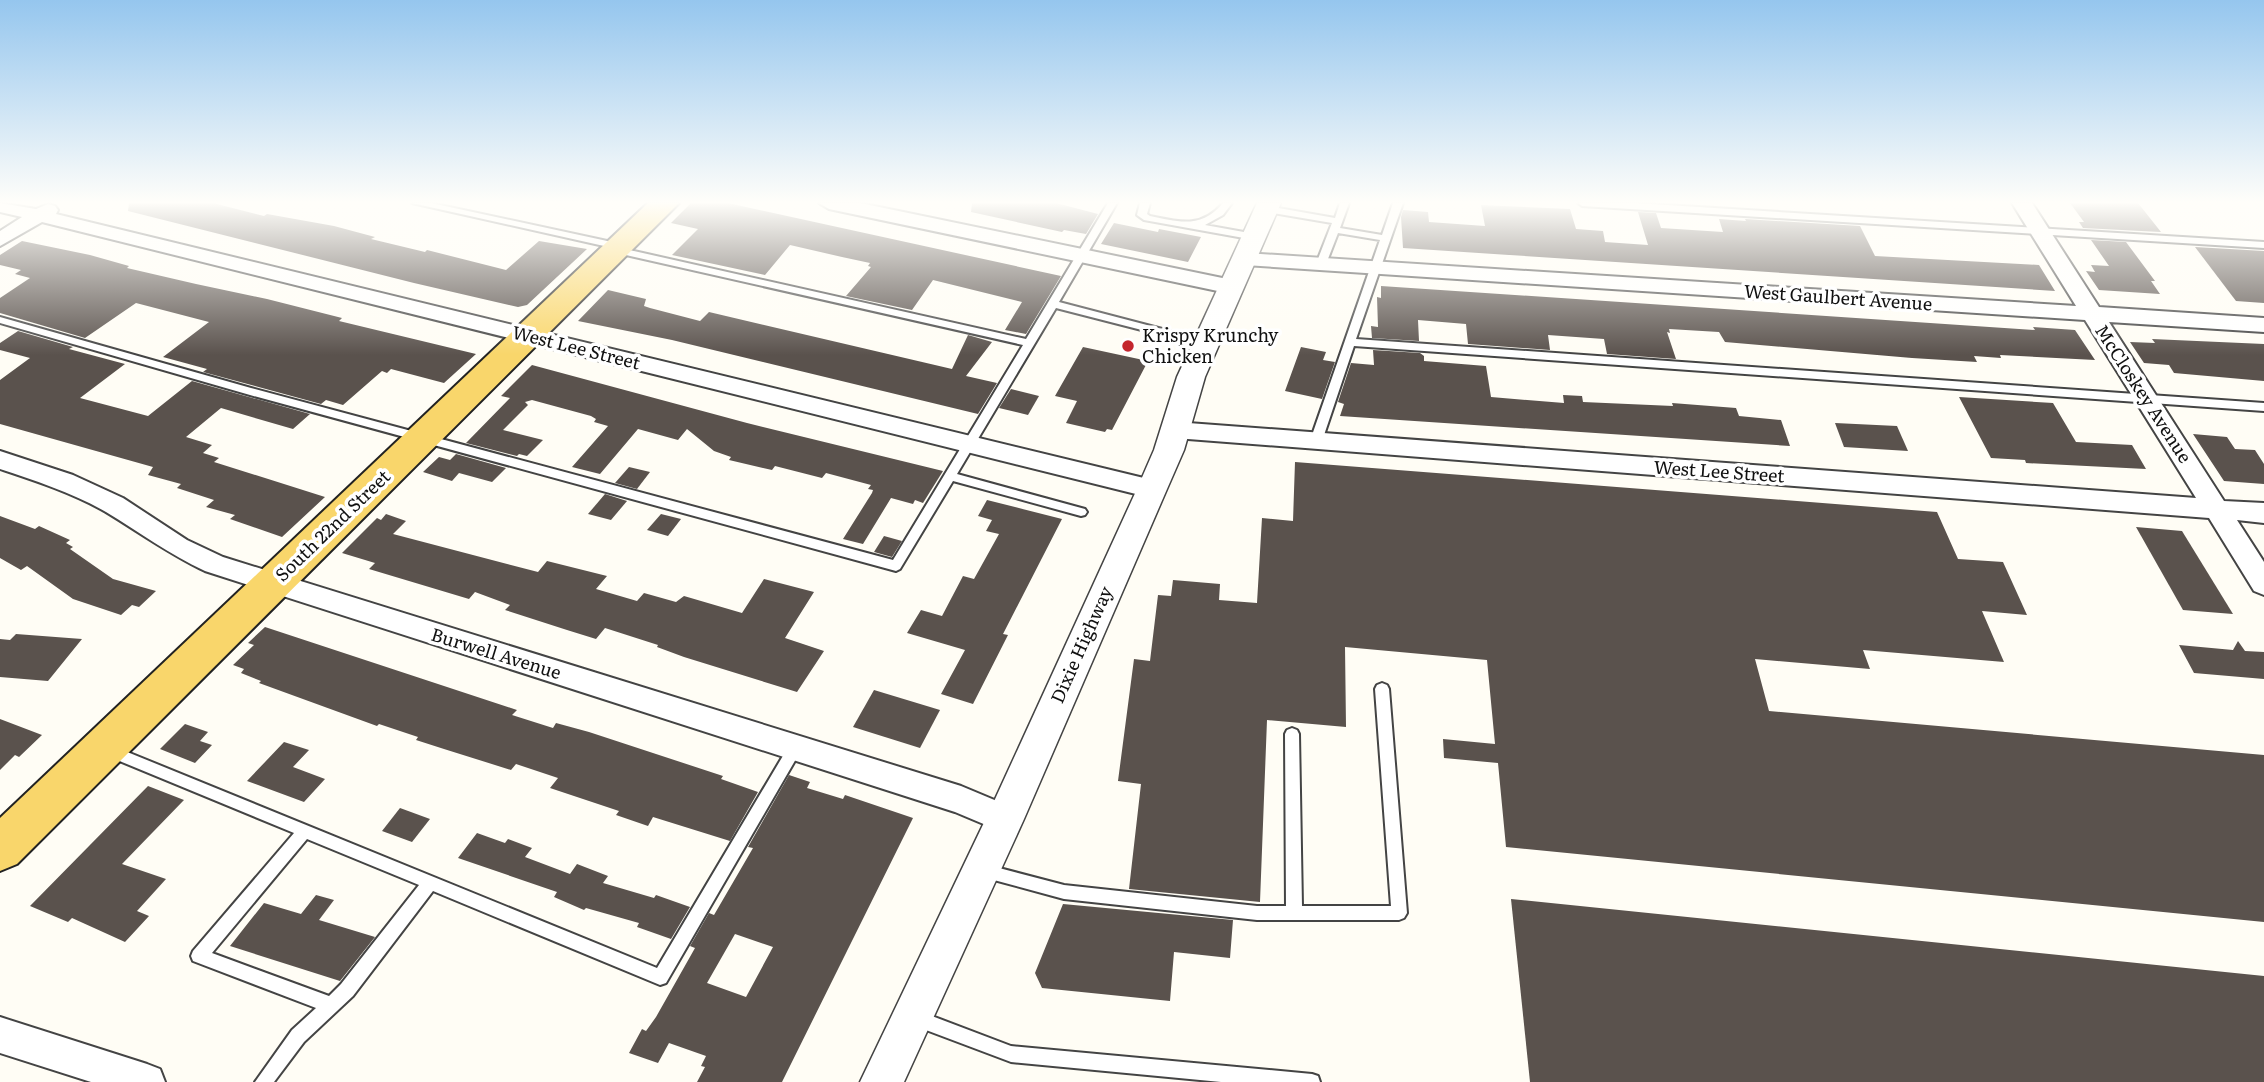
<svg xmlns="http://www.w3.org/2000/svg" width="2264" height="1082" font-family="Literata,serif">
<style>
.building{fill:#5a524d;fill-rule:evenodd}
.lines{fill:none;stroke-linecap:round;stroke-linejoin:round}
.service-casing{stroke:#444;stroke-width:4}
.minor-casing{stroke:#444;stroke-width:4}
.tertiary-casing{stroke:#444;stroke-width:3}
.primary-casing{stroke:#222;stroke-width:4}
.service{fill:#fff;fill-rule:evenodd}
.minor{fill:#fff;fill-rule:evenodd}
.tertiary{fill:#fff;fill-rule:evenodd}
.primary{fill:#f9d66b;fill-rule:evenodd}
.poi-dot{fill:#c4262e;stroke:#fff;stroke-width:2.5}
.labels{text-anchor:middle;stroke-width:7;stroke-linejoin:round;paint-order:stroke}
.street-label{font-size:18px;fill:#111;stroke:#fff}
.poi-label{font-size:18px;fill:#111;stroke:#fff;text-anchor:start}
</style>
<rect width="100%" height="100%" fill="#fffdf5"/>
<!-- building -->
<g class="building">
<polygon points="129,203 213,203 264,216 267,214 334,226 375,237 371,239 425,252 427,250 506,270 539,241 587,249 527,305 518,307 414,283 128,211"/>
<polygon points="691,203 728,203 1061,276 1026,334 1005,330 1022,302 933,280 912,310 846,296 871,267 868,266 870,263 842,257 790,245 765,275 672,255 698,229 671,223"/>
<polygon points="972,203 1056,203 1098,214 1086,234 1064,230 1062,232 971,212"/>
<polygon points="2070,203 2138,203 2161,232 2083,228 2079,222 2084,222"/>
<polygon points="1481,205 1570,209 1576,229 1603,231 1605,242 1648,245 1638,212 1656,213 1661,228 1723,232 1719,219 1746,221 1745,219 1860,226 1875,256 2039,265 2055,291 1403,248 1401,217 1403,210 1428,212 1429,222 1485,226"/>
<polygon points="1114,223 1158,232 1159,229 1201,237 1188,262 1101,244"/>
<polygon points="2091,240 2126,242 2155,281 2151,281 2160,294 2099,290 2086,271 2095,272 2091,265 2109,266"/>
<polygon points="22,241 90,255 129,266 127,268 196,284 267,299 342,318 339,321 476,354 444,383 391,369 387,373 382,371 343,405 326,400 321,404 203,372 207,369 163,357 209,322 136,303 85,338 0,313 0,298 30,278 15,274 21,270 0,265 0,255"/>
<polygon points="2195,247 2264,251 2264,303 2236,301"/>
<polygon points="1381,286 2035,330 2033,327 2075,330 2095,360 2000,355 2001,358 1974,356 1977,362 1912,358 1725,342 1719,332 1669,329 1670,333 1667,332 1676,359 1607,354 1604,339 1548,335 1550,350 1468,344 1466,324 1418,320 1419,341 1372,338 1371,326 1378,327 1377,297 1381,298"/>
<polygon points="608,290 646,299 644,306 650,308 700,321 709,312 952,369 968,335 992,342 966,376 997,383 978,414 672,340 578,321"/>
<polygon points="18,331 73,347 69,349 125,364 80,398 148,416 192,381 310,414 293,429 221,408 186,437 212,445 203,453 219,458 214,462 325,497 282,537 230,519 235,515 206,507 214,500 177,488 181,484 148,475 153,467 0,424 0,380 30,358 0,350 0,343"/>
<polygon points="2152,339 2264,344 2264,381 2174,373 2169,365 2144,363 2130,342 2155,343"/>
<polygon points="1083,347 1148,361 1112,430 1107,429 1105,432 1066,423 1077,401 1055,396"/>
<polygon points="1301,347 1326,352 1323,360 1335,362 1322,399 1285,391"/>
<polygon points="1373,350 1420,353 1424,356 1424,361 1486,366 1491,397 1564,403 1563,395 1582,396 1583,402 1673,406 1672,403 1736,408 1739,416 1781,420 1790,446 1340,416 1344,404 1338,402 1351,363 1374,365"/>
<polygon points="532,365 747,423 943,471 923,503 915,500 913,504 891,498 863,544 843,539 872,493 873,490 868,489 871,485 826,473 822,478 775,466 772,470 729,460 731,457 714,451 687,429 678,440 638,429 600,474 572,467 608,426 594,422 596,419 591,416 532,400 525,402 528,405 503,430 543,440 527,456 519,454 517,456 466,443 510,398 501,396"/>
<polygon points="1011,389 1039,396 1028,415 999,408"/>
<polygon points="1959,397 2053,403 2076,442 2132,445 2146,469 2026,463 2025,460 1991,458"/>
<polygon points="1835,423 1897,426 1908,451 1844,447"/>
<polygon points="2193,434 2227,437 2235,449 2255,450 2264,464 2264,484 2224,481"/>
<polygon points="456,454 506,468 492,482 459,473 452,481 423,472 439,457 450,460"/>
<polygon points="1295,462 1937,512 1958,559 2003,562 2027,615 1982,611 2004,662 1863,650 1870,669 1755,659 1769,711 2264,755 2264,922 1506,847 1498,763 1444,758 1443,739 1495,744 1487,660 1345,647 1346,727 1267,720 1260,902 1129,889 1141,784 1118,781 1134,659 1150,661 1158,595 1171,596 1173,580 1220,584 1219,600 1257,603 1262,518 1293,521"/>
<polygon points="629,467 650,472 637,489 615,483"/>
<polygon points="605,494 627,501 611,520 588,514"/>
<polygon points="987,500 1062,519 1003,634 1008,635 973,704 941,694 965,650 907,633 921,610 942,616 963,576 974,579 999,534 986,531 992,520 978,516"/>
<polygon points="386,514 406,521 393,534 538,572 547,561 607,576 596,589 637,601 644,593 676,602 684,596 742,613 764,579 814,592 785,638 824,651 797,692 684,657 657,647 658,645 605,628 596,639 567,630 505,610 510,605 475,592 469,599 369,569 375,563 342,553 377,518 381,520"/>
<polygon points="661,514 681,519 668,536 647,530"/>
<polygon points="0,516 35,529 39,526 70,540 66,543 73,547 70,549 113,579 156,591 139,607 132,605 121,615 73,599 27,566 21,570 0,558"/>
<polygon points="2136,527 2182,531 2233,614 2183,610"/>
<polygon points="884,536 902,541 892,557 874,552"/>
<polygon points="265,627 517,710 512,715 553,728 556,723 589,732 723,776 721,779 758,792 730,841 653,817 648,826 616,815 619,811 550,788 558,778 516,764 511,770 444,749 416,740 418,737 379,724 377,726 259,683 261,681 241,673 244,669 233,665 254,645 248,643"/>
<polygon points="16,634 82,639 48,681 0,677 0,639 10,640"/>
<polygon points="2238,641 2245,651 2264,652 2264,679 2194,673 2179,645 2233,650"/>
<polygon points="874,690 940,710 920,748 853,727"/>
<polygon points="0,719 42,735 19,757 15,755 0,770"/>
<polygon points="185,724 208,732 200,741 212,745 195,763 160,749"/>
<polygon points="284,742 309,750 293,767 325,779 304,802 247,781"/>
<path d="M 789,775 L 810,782 L 807,788 L 843,799 L 845,795 L 913,818 L 782,1082 L 697,1082 L 705,1067 L 701,1066 L 706,1056 L 669,1043 L 658,1063 L 629,1053 L 642,1029 L 646,1031 L 656,1017 L 695,948 L 690,946 L 709,913 L 714,915 L 753,848 L 748,847 ZM 735,934 L 773,947 L 746,997 L 707,983 Z"/>
<polygon points="148,786 184,800 122,864 166,879 137,911 149,916 125,942 72,918 68,922 30,906"/>
<polygon points="400,808 430,819 412,842 382,831"/>
<polygon points="477,833 505,843 508,839 532,848 525,857 570,874 577,864 608,876 603,883 654,898 656,895 690,907 671,939 637,927 639,923 586,908 584,910 554,897 557,892 458,858"/>
<polygon points="316,895 334,900 319,920 375,937 340,981 230,946 264,903 301,914"/>
<polygon points="1511,899 2264,976 2264,1082 1530,1082"/>
<polygon points="1063,904 1233,920 1230,958 1174,952 1170,1001 1042,988 1035,973"/>
</g>
<g class="lines">
<!-- service casing -->
<g class="service-casing">
<g id="service">
<polygon points="412,203 431,203 621,244 624,245 625,249 1026,339 1108,203 1117,203 1059,302 1212,342 1213,344 1208,347 1056,308 957,474 1085,509 1087,512 1085,515 1081,516 953,481 900,569 896,571 250,395 0,323 0,317 251,388 893,560 1023,345 617,253 614,252 613,248"/>
<path d="M 1140,203 L 1150,203 L 1147,214 L 1150,216 C 1179,222 1201,229 1223,203 L 1232,203 L 1223,215 L 1205,225 L 1255,234 L 1260,237 L 1255,240 L 1144,220 L 1137,215 Z"/>
<polygon points="1340,203 1349,203 1340,228 1382,235 1393,203 1403,203 1356,339 2264,403 2264,411 1354,346 1322,441 1316,445 1310,441 1380,240 1338,233 1326,264 1324,266 1318,266 1316,264 1332,223 1267,212 1262,209 1267,206 1335,218"/>
<polygon points="1578,203 1634,203 2264,242 2264,248 1582,206"/>
<polygon points="1382,683 1387,685 1389,689 1407,913 1404,918 1399,920 1257,920 1064,899 979,876 976,871 979,866 984,864 1064,885 1257,906 1286,906 1285,734 1287,730 1292,728 1297,730 1299,734 1302,906 1391,906 1375,689 1377,685"/>
<path d="M 795,742 L 800,744 L 802,748 L 800,752 L 666,983 L 660,985 L 433,891 L 353,996 L 304,1042 L 274,1082 L 255,1082 L 292,1030 L 316,1008 L 193,961 L 191,956 L 193,951 L 294,833 L 105,755 L 103,751 L 105,747 L 110,745 L 115,747 L 657,968 L 790,744 ZM 307,839 L 419,885 L 341,984 L 329,996 L 212,953 Z"/>
<polygon points="916,1010 1011,1046 1312,1074 1318,1076 1320,1082 1221,1082 1011,1062 910,1024 908,1018 910,1012"/>
</g>
</g>
<!-- minor casing -->
<g class="minor-casing">
<g id="minor">
<polygon points="0,203 36,209 48,204 55,206 58,210 56,214 1152,480 1161,483 1165,489 1161,495 1152,498 42,222 0,246 0,231 22,217 0,212"/>
<polygon points="819,203 860,203 1232,280 1240,282 1243,287 1240,292 1232,294 829,209"/>
<polygon points="2012,203 2032,203 2099,307 2264,318 2264,332 2109,322 2224,501 2264,503 2264,523 2237,520 2264,562 2264,595 2254,591 2209,518 1175,438 1166,436 1163,430 1166,424 1175,422 2196,498 2085,320 1245,265 1238,263 1235,259 1238,255 1245,253 2076,306"/>
<path d="M 0,451 L 73,475 L 123,498 L 187,540 L 223,557 L 961,786 L 1016,809 L 1021,819 L 1016,829 L 1005,833 L 955,812 L 205,571 C 169,554 139,532 106,512 C 73,493 36,481 0,469 Z"/>
<polygon points="0,1017 147,1064 160,1069 165,1082 91,1082 0,1053"/>
</g>
</g>
<!-- tertiary casing -->
<g class="tertiary-casing">
<polygon id="tertiary" points="1257,203 1281,203 1205,377 1184,450 1167,489 1024,819 904,1082 860,1082 991,808 1137,489 1154,450 1177,377"/>
</g>
<!-- primary casing -->
<g class="primary-casing">
<polygon id="primary" points="648,203 679,203 17,864 0,871 0,818"/>
</g>
<!-- service -->
<use href="#service" class="service"/>
<!-- minor -->
<use href="#minor" class="minor"/>
<!-- tertiary -->
<use href="#tertiary" class="tertiary"/>
<!-- primary -->
<use href="#primary" class="primary"/>
</g>
<!-- sky -->
<linearGradient id="sky" x2="0" y2="1"><stop stop-color="#95c6ee"/><stop offset="0.57" stop-color="#fffefa"/><stop offset="1" stop-color="#fffefa" stop-opacity="0"/></linearGradient>
<rect width="2264" height="355" fill="url(#sky)"/>
<!-- markers -->
<circle class="poi-dot" cx="1128" cy="346" r="7"/>
<g class="labels">
<!-- street labels -->
<g class="street-label">
<text transform="translate(1838 298) rotate(4)" y="6">West Gaulbert Avenue</text>
<text transform="translate(576 348) rotate(14)" y="6">West Lee Street</text>
<text transform="translate(2143 394) rotate(57)" y="6">McCloskey Avenue</text>
<text transform="translate(1719 472) rotate(4)" y="6">West Lee Street</text>
<text transform="translate(333 526) rotate(-44)" y="6">South 22nd Street</text>
<text transform="translate(1082 645) rotate(-66)" y="6">Dixie Highway</text>
<text transform="translate(496 654) rotate(17)" y="6">Burwell Avenue</text>
</g>
<!-- poi labels -->
<g class="poi-label">
<text x="1142" y="342">Krispy Krunchy<tspan x="1142" dy="21">Chicken</tspan></text>
</g>
</g>
</svg>
